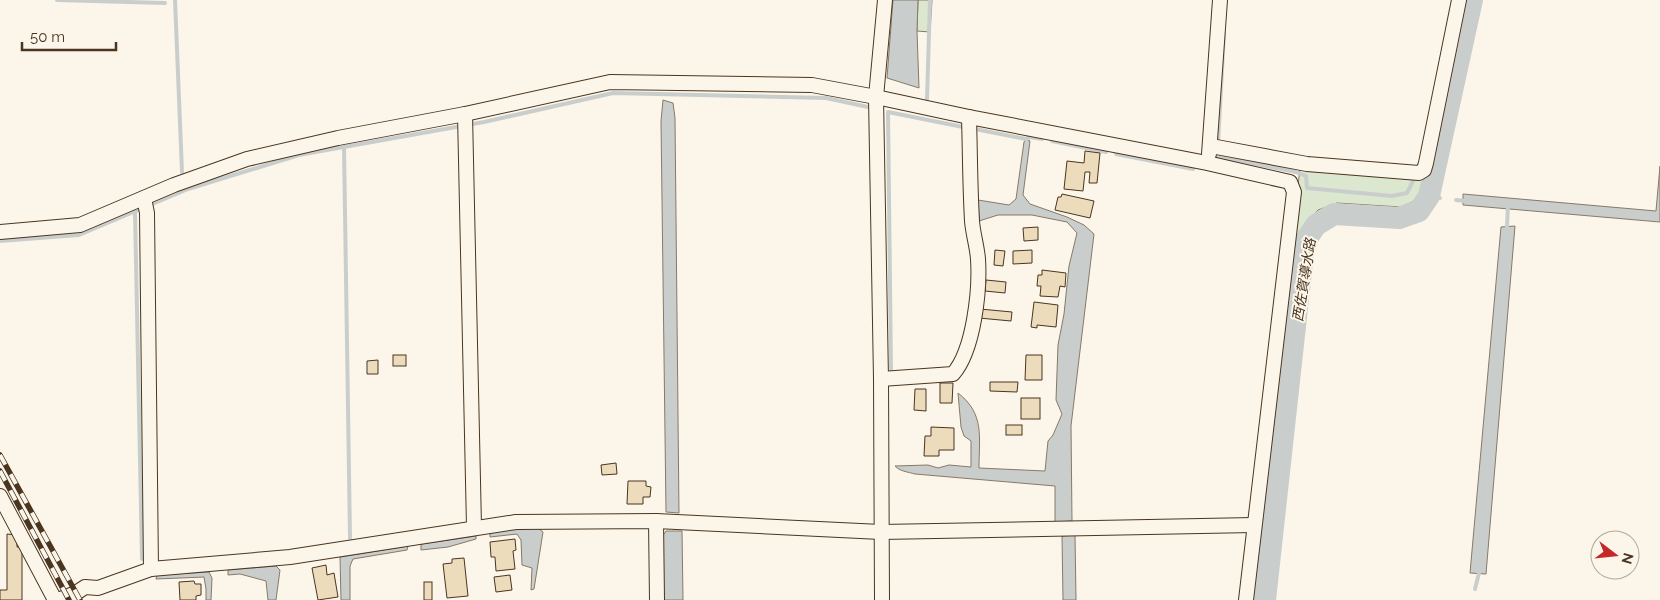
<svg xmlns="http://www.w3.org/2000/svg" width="1660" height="600" font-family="Raleway,'Noto Sans JP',sans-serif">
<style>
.green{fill:#dce7d0;stroke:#887966}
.water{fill:#c9cecd;stroke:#887966}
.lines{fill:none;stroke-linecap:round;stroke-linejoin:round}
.stream{stroke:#c9cecd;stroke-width:4}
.river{stroke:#c9cecd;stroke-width:22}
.building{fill:#ecdcbc;stroke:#4a3520}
.minor-casing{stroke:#4a3520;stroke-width:16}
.minor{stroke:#fbf6e9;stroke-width:14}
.rail-casing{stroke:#4a3520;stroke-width:5.5}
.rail{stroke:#fbf6e9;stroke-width:4;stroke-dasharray:11;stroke-linecap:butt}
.labels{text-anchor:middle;stroke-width:4;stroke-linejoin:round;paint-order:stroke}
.water-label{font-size:14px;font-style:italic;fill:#4a3520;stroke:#fbf6e9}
</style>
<rect width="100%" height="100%" fill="#fbf6e9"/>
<!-- green -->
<g class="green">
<polygon points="918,0 932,0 930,32 917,31"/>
<polygon points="1300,168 1426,179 1421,198 1401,207 1337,203 1318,210 1300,231 1259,600 1252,600"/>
</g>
<!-- water -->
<g class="water">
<polygon points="893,0 918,0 917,31 919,88 887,78"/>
<polygon points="663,100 673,103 675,118 679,513 666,512 661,121"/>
<path d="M 1026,139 L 1030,141 L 1023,195 L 1030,204 L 1067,217 L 1084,225 L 1094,234 L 1071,426 L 1072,521 L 1055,522 L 1055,486 L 915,474 C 908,472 899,471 895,466 L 928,465 L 938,468 L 949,465 L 971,467 L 971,441 L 964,436 L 961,427 L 958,393 C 985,414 979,437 979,468 L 1045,471 L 1048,441 L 1053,435 L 1062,414 L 1056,400 L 1058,345 L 1064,314 L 1069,266 L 1077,233 L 1067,222 L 1032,215 L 998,215 L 979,221 L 978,200 L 1009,205 L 1016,199 L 1024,142 Z"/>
<polygon points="1660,166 1660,222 1463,205 1463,194 1656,211"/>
<polygon points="1515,226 1486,574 1470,573 1501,227"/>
<polygon points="538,528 543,532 534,589 531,590 532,568 522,565 521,540 517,534 490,537 490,533 513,529"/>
<polygon points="666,531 682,531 683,600 663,600 662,537"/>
<polygon points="1075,535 1076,600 1063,600 1062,536"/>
<polygon points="476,536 476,539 448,547 421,550 421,544"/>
<polygon points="408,546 407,550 353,559 350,566 350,600 341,600 340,557"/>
<polygon points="276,566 280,570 276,600 268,600 266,581 240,574 228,575 228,570"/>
<polygon points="209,572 212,578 211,600 206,600 206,589 204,577 156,579 157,575"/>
</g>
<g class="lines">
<!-- stream -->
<g class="stream">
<polyline points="57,0 165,3"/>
<polyline points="175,0 182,172"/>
<polyline points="927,99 930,0"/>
<polyline points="975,129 1026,139 1029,137 1042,139"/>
<polyline points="1052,141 1106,152"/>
<polyline points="1218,143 1224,33"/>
<polyline points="344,147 350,538"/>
<polyline points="1218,150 1217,156 1296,172 1306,176 1307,188 1392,196 1407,193 1413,181"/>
<polyline points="1116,154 1193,169"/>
<polyline points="1429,196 1440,198"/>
<polyline points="1456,200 1466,201"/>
<polyline points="135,212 142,559"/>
<polyline points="1507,227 1508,204"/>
<polyline points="0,241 79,235 188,189 299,155 484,122 613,93 826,98 868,107"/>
<polyline points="891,369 888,112 963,127"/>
<polyline points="1475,589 1479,573"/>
</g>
<!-- river -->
<polyline class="river" points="1265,600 1303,253 1308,237 1316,225 1334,214 1399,218 1419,211 1429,196 1472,0"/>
</g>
<!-- building -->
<g class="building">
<polygon points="1085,151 1100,153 1097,183 1089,183 1090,172 1085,172 1083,191 1064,189 1067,161 1084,163"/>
<polygon points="1062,194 1094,201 1090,218 1055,210 1058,197 1061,197"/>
<polygon points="1038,227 1038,240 1024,241 1023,228"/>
<polygon points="995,250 1005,251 1003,266 994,265"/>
<polygon points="1032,250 1032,263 1013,264 1013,251"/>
<polygon points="1042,270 1066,273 1065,287 1060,286 1058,297 1040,296 1041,286 1037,286 1038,275 1042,275"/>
<polygon points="986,280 1006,282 1005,293 985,291"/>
<polygon points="1034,302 1058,305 1056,327 1037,325 1037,328 1031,327"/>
<polygon points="980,309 1012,312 1011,321 979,318"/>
<rect x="393" y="355" width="13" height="11"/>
<polygon points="1026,355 1042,355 1042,380 1025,380"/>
<polygon points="378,360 378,374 367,374 367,361"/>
<polygon points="990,382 1018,382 1017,392 990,391"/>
<polygon points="940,383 953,383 952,403 940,403"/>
<polygon points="915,389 926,389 926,411 914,410"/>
<rect x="1021" y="398" width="19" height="21"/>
<rect x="1006" y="425" width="16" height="10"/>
<polygon points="931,427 954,428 954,450 939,450 939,456 924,456 925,436 931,436"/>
<polygon points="616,463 617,474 602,475 601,465"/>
<polygon points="628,481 646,481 646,486 651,487 650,497 643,497 643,504 627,504"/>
<polygon points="7,534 17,535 17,547 22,547 22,600 0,600 0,590 7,590"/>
<polygon points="515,539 516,550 513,551 515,569 496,571 495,557 491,557 490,542"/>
<polygon points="464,558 468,596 447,598 443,564 452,563 452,559"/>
<polygon points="326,565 327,575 334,573 338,597 318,600 312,568"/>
<polygon points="510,575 512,590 496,592 494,577"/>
<polygon points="194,581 195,584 201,584 201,595 196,596 196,600 180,600 179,582"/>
<rect x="424" y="582" width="8" height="18"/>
</g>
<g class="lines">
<!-- minor casing -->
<g class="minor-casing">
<g id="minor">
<polyline points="465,114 474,527"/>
<polyline points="1211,146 1307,164 1419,173 1424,170 1426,163 1459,0"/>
<polyline points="1209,154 1220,0"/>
<polyline points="144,198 147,213 151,569"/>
<polyline points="0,232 80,225 174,185 247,159 338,138 465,114 610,82 812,85 876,97 969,117 1207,163 1290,182 1294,192 1246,600"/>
<path d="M 881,379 L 953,374 C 974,350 980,290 978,259 C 977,246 973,234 972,221 C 970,186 970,151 969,117"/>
<polyline points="0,496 55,600"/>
<polyline points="656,521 657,600"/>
<polyline points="58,600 76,593 85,587 98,588 151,569 290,557 516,522 656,521 881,532 1254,525"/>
<polyline points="882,600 881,379 876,97 885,0"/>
</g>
</g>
<!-- minor -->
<use href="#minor" class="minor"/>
<!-- rail casing -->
<g class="rail-casing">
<g id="rail">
<polyline points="0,455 80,600"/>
<polyline points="0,471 69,600"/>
</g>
</g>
<!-- rail -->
<use href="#rail" class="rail"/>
</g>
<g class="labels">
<!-- water labels -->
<g class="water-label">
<text transform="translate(1304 280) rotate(-81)" y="5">西佐賀導水路</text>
</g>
</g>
<!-- north arrow -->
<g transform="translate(1615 555) rotate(106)"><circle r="24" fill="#fbf6e9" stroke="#b4a999"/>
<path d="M0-4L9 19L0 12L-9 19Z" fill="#c62828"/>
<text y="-8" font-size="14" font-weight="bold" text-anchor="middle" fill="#4a3520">N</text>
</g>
<!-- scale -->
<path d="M22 42v8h94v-8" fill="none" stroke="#4a3520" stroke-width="2.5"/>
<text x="30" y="42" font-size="15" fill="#4a3520" stroke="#fbf6e9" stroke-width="4" paint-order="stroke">50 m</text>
</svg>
